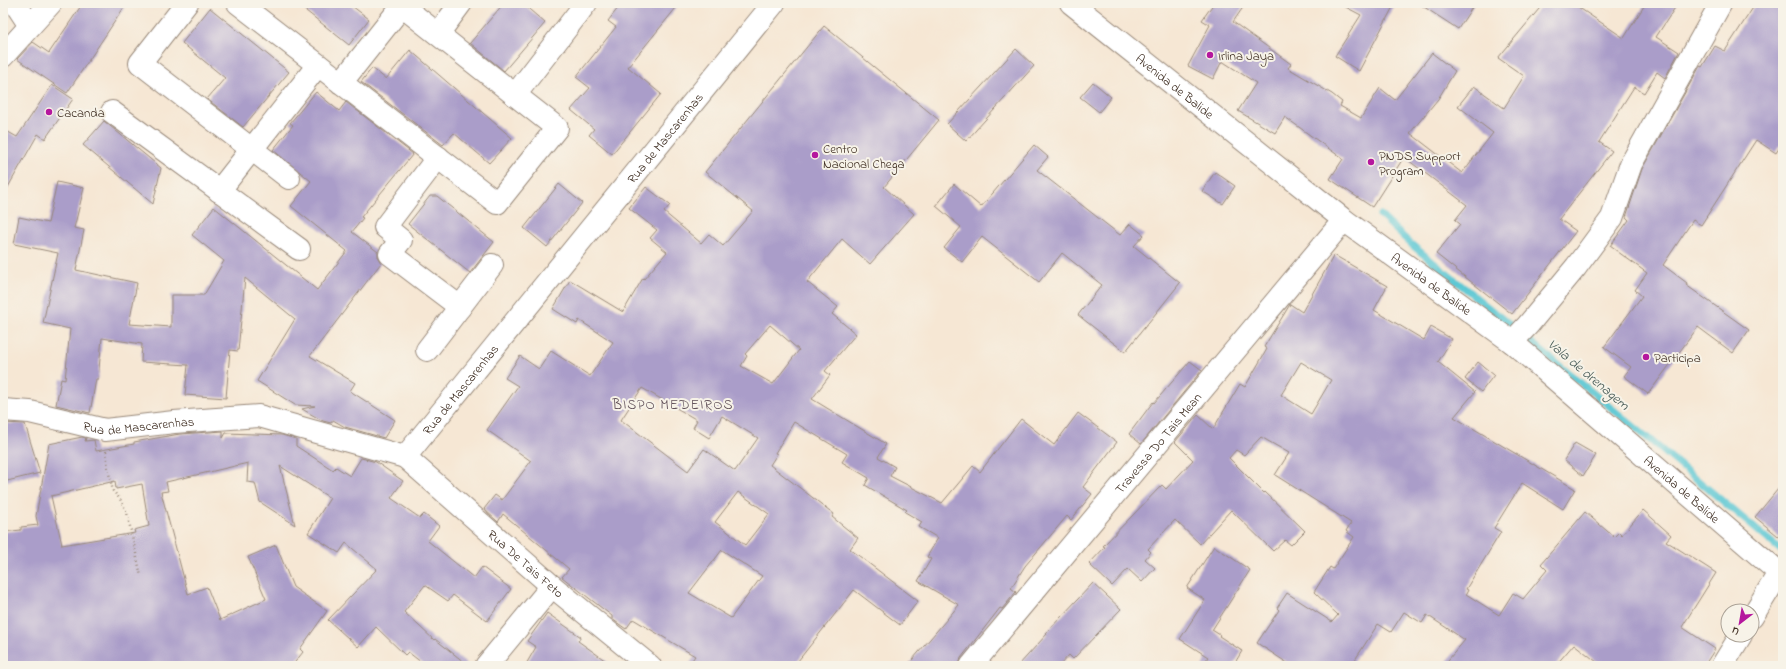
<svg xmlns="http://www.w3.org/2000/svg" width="1786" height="669" font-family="'Indie Flower',sans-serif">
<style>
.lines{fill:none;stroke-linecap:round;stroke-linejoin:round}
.stream{stroke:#5cc8d4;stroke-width:7}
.building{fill:#aa9dc9;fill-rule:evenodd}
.minor-casing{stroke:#988879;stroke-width:24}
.major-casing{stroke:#988879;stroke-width:24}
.path{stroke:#988879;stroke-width:2.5;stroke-dasharray:1 3;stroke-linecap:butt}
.minor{stroke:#fff;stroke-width:22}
.major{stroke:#fff;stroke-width:22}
.poi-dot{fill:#b5179e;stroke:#f7f3e8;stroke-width:1.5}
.labels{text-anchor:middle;stroke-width:4;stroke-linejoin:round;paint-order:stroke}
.poi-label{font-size:13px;fill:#3b2a1e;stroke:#f7f3e8;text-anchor:start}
.street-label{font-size:13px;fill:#3b2a1e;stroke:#f7f3e8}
.water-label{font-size:14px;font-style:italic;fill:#455955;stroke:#f7f3e8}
.neighbourhood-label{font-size:14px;letter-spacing:1px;fill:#62525a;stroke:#f7f3e8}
</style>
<rect width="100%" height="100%" fill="#f7f3e8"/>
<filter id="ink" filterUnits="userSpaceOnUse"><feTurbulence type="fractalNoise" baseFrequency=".025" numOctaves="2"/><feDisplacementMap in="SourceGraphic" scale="8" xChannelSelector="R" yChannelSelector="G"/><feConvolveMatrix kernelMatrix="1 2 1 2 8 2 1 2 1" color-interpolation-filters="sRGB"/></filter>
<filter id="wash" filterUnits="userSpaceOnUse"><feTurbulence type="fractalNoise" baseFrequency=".012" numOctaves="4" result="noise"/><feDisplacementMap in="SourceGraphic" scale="16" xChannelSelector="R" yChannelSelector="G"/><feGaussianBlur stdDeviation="0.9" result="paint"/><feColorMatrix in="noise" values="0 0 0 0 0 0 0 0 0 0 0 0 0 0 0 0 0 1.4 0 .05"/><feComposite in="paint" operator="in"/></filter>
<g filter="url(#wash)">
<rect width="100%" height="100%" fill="#f6e7d4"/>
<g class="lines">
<!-- stream -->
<polyline class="stream" points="1380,215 1412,245 1637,429 1783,552"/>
</g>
<g id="blocks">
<!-- building -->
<g class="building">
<polygon points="83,3 127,3 67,93 17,59 33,42 49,53"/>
<polygon points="296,3 348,3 369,19 349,45"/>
<polygon points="504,3 522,3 545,23 504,71 470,43"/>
<polygon points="622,3 680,3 628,67 661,94 612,154 589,135 594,129 571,110 590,88 576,77 616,27 608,21"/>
<polygon points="1214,3 1246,3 1233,22 1291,64 1288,68 1332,94 1342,102 1340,106 1361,118 1380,88 1395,100 1432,53 1455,71 1438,99 1410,133 1462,173 1493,133 1458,106 1474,86 1504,108 1524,76 1498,58 1544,3 1572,3 1624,38 1646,3 1678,3 1656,37 1679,52 1665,78 1657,72 1644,93 1634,87 1599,142 1612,151 1559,219 1576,231 1512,314 1436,254 1460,224 1455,220 1467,205 1404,157 1372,207 1330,179 1343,159 1285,117 1275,133 1238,111 1256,83 1222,61 1213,79 1188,66 1210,25 1202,20"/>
<polygon points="1338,3 1395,3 1359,71 1335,56 1361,15"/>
<polygon points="1418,3 1475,3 1458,29"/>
<polygon points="1756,3 1783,3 1783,142 1776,153 1756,140 1701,225 1693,220 1663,265 1687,283 1686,285 1749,330 1733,353 1698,327 1648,394 1624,376 1631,367 1604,347 1642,296 1635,290 1647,273 1610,246 1629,220 1626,217 1642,169 1700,66 1702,67 1715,46 1725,51"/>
<polygon points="210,8 289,72 243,127 207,99 225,78 182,43"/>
<path d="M 824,26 L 939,120 L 884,187 L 914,214 L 870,264 L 842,239 L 807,282 L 838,307 L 832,314 L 856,334 L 825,371 L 830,375 L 812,399 L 886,444 L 878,457 L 895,467 L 890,476 L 942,503 L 973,466 L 980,472 L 1021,419 L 1054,445 L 1078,413 L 1117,442 L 1083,487 L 1092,494 L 1071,520 L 1067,516 L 1025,566 L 1011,588 L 1016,592 L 1002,609 L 1000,608 L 961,658 L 959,666 L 907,666 L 959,605 L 918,581 L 931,559 L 927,557 L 938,538 L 919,527 L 922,522 L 905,512 L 907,510 L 865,485 L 869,478 L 842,462 L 847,454 L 794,422 L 775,453 L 777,454 L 770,465 L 834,514 L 832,517 L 858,538 L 850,549 L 918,601 L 900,625 L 854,590 L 794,666 L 688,666 L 695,656 L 633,619 L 626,629 L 612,619 L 612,616 L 562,577 L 569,569 L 503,514 L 498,522 L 484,509 L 495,495 L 502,500 L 531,461 L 487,430 L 518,386 L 505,378 L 520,356 L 539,369 L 551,351 L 590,376 L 613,342 L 579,320 L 577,324 L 553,309 L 570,280 L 623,312 L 643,278 L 644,279 L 667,252 L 650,238 L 657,230 L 629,208 L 646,187 L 670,205 L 664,212 L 701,243 L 709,234 L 723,246 L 753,211 L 705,172 ZM 770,325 L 799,350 L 773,384 L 741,366 L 747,356 L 745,354 ZM 642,388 L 697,420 L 693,428 L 709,438 L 722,416 L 758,438 L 735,471 L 704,449 L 688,471 L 621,420 ZM 738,492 L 769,514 L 745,545 L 715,522 ZM 722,550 L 762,576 L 731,618 L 689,593 Z"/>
<polygon points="1016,49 1034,66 966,141 947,124"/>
<polygon points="410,50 512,138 489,163 454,133 443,145 361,82 372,68 386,79"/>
<polygon points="1093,82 1111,97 1099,112 1080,97"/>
<polygon points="52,85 73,99 45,139 38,134 3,196 3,129 17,137"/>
<polygon points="316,92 339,111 346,102 413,154 361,217 363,218 352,232 378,252 378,258 381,263 310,356 355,383 350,391 395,420 384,438 345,427 333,420 331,423 323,421 302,409 315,406 295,405 257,381 295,319 245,278 238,351 230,350 226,398 185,395 188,365 141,362 142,344 102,338 98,379 96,379 90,413 56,405 61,379 65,380 70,329 43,323 58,253 14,244 19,217 48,223 57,182 84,188 74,228 84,230 76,270 137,283 129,324 171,327 171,295 204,295 224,261 192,235 214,207 317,290 347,251 291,206 311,181 273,150 293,125 290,123"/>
<polygon points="104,121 161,168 153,204 83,145"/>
<polygon points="1034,145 1048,157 1037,170 1120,235 1130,224 1144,235 1134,246 1180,283 1125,352 1078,315 1102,285 1062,253 1039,282 982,237 962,262 944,248 961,227 936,206 954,184 981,207"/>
<polygon points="1215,172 1235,186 1223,204 1202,191"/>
<polygon points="559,184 582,203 547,247 524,228"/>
<polygon points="430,196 437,196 494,242 470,273 408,224"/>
<path d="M 1334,255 L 1387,286 L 1374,310 L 1424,340 L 1431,327 L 1452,339 L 1438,362 L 1475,392 L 1454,417 L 1575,489 L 1563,509 L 1522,483 L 1494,528 L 1501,532 L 1466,589 L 1468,590 L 1466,594 L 1499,615 L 1513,593 L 1523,599 L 1547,570 L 1541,564 L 1585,512 L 1614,537 L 1619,532 L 1622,535 L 1643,510 L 1671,535 L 1666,541 L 1716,573 L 1682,627 L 1715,649 L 1704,666 L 1602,666 L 1574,644 L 1555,666 L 1443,666 L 1465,640 L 1427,615 L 1422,623 L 1404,612 L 1391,632 L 1378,624 L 1351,666 L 1292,666 L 1257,643 L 1279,610 L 1277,608 L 1287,593 L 1332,622 L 1338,615 L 1314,592 L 1330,567 L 1333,569 L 1354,537 L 1346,531 L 1351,523 L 1275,475 L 1289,453 L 1261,437 L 1244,455 L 1236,450 L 1229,458 L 1264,493 L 1265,492 L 1305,531 L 1291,545 L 1285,540 L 1273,551 L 1231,510 L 1200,544 L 1175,520 L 1148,549 L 1151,552 L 1145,559 L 1155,568 L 1142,582 L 1128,569 L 1112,586 L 1089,564 L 1105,547 L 1103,546 L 1162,485 L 1166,489 L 1193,460 L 1175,442 L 1198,415 L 1213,429 L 1240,384 L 1245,387 L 1267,349 L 1264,347 L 1289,306 L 1290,304 L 1302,312 ZM 1301,362 L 1331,380 L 1311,414 L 1281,395 Z"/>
<polygon points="1190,361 1202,370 1141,444 1129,434 1153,402 1154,403"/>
<polygon points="1478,362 1494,375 1481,392 1465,379"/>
<polygon points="3,423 25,424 40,473 3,482"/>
<path d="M 223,431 L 223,438 L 226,433 L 282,435 L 296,439 L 296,446 L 333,470 L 336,467 L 350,476 L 361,458 L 376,462 L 403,481 L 391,498 L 420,518 L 424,514 L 439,526 L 428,541 L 474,578 L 482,567 L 511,589 L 487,621 L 453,595 L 448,601 L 425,585 L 404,612 L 434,640 L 435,639 L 469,666 L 426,666 L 408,652 L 405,655 L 376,627 L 358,647 L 328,620 L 377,569 L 346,543 L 339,553 L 308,533 L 330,498 L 280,466 L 295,525 L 260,502 L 255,483 L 247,482 L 248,463 L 166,482 L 168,491 L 161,492 L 188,594 L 207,587 L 220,620 L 266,599 L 248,557 L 276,545 L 293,587 L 327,611 L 300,649 L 303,652 L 292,666 L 3,666 L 3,650 L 6,649 L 3,608 L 3,532 L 21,530 L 21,527 L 38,525 L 36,516 L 49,444 L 82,437 L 86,438 L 85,441 L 94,440 L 96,451 L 134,444 L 134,442 L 180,434 ZM 115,481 L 116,489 L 142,484 L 149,526 L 134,530 L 135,533 L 62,545 L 51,496 Z"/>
<polygon points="1575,443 1596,455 1583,476 1564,460"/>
<polygon points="1783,483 1783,540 1755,517"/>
<polygon points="1214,546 1250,570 1212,630 1220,635 1219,636 1242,651 1233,666 1202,666 1208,657 1180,639 1205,600 1187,588"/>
<polygon points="1093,583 1121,609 1073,659 1069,655 1059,666 1018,666 1047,634 1046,633"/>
<polygon points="547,613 581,637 578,641 613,666 525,666 536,647 527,641"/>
</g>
</g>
</g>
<g filter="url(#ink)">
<use href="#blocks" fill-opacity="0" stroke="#988879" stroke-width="1"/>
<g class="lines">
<!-- minor casing -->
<g class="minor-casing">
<g id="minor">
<polyline points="15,3 30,26"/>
<polyline points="187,3 140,63 289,178"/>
<path d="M 238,3 C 324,70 411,136 497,203 L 557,128 L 402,6 L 341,83"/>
<polyline points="438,34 461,3"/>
<polyline points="3,56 51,3"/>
<polyline points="515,95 586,3"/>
<polyline points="112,112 299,249"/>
<polyline points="438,157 385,227 401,240 390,254 460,307"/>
<polyline points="219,191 318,65"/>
<polyline points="1512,342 1528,325 1576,267 1612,218 1631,164 1721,3"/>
<polyline points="427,350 492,265"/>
<path id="s1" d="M 3,410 L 30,412 L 105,430 L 174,422 L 259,416 L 405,457 L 774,3"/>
<path id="s2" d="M 405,457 L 552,586 L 650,666"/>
<polyline points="1752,617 1779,573"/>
<polyline points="486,666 552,586"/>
<path id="s3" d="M 971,666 L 1344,220"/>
<polyline points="1722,666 1741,635"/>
</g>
</g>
<!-- major casing -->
<g class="major-casing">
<g id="major">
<path id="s4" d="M 1071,3 L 1344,220 L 1512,342 L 1783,576"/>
</g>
</g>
<!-- path -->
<polyline class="path" points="106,451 108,469 113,491 120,499 127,513 141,576"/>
<!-- minor -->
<use href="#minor" class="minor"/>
<!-- major -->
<use href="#major" class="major"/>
</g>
</g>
<!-- markers -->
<g class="poi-dot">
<circle cx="1210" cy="55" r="4"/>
<circle cx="49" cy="112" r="4"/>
<circle cx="815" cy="155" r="4"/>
<circle cx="1371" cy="162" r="4"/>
<circle cx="1646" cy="357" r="4"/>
</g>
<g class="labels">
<!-- poi labels -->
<g class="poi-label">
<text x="1218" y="60">Irlina Jaya</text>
<text x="57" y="117">Cacanda</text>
<text x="823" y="153">Centro<tspan x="823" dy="15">Nacional Chega</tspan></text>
<text x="1379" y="160">PNDS Support<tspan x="1379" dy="15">Program</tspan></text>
<text x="1654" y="362">Participa</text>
</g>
<!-- street labels -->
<g class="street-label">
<text dy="5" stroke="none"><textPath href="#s4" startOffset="133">Avenida de Balide</textPath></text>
<text dy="5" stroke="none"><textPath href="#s1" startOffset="822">Rua de Mascarenhas</textPath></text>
<text dy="5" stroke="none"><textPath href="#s4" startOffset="457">Avenida de Balide</textPath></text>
<text dy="5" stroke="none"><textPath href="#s1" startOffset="498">Rua de Mascarenhas</textPath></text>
<text dy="5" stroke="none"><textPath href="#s1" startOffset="138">Rua de Mascarenhas</textPath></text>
<text dy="5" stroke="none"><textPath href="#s3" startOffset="291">Travessa Do Tais Mean</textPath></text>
<text dy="5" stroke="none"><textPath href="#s4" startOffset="781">Avenida de Balide</textPath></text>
<text dy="5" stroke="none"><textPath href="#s2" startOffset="161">Rua De Tais Feto</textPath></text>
</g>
<!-- water labels -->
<g class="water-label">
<text transform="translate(1589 374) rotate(40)" y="5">Vala de drenagem</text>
</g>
<!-- neighbourhood labels -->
<g class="neighbourhood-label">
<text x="673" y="409">BISPO MEDEIROS</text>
</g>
</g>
<!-- margin -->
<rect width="1786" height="669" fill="none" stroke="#f7f3e8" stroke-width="16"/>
<!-- north arrow -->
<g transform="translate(1740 623) rotate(211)"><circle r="19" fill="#f7f3e8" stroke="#aca397"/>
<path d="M0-3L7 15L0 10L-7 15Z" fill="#b5179e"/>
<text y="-6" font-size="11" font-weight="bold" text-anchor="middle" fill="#3b2a1e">U</text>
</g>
</svg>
